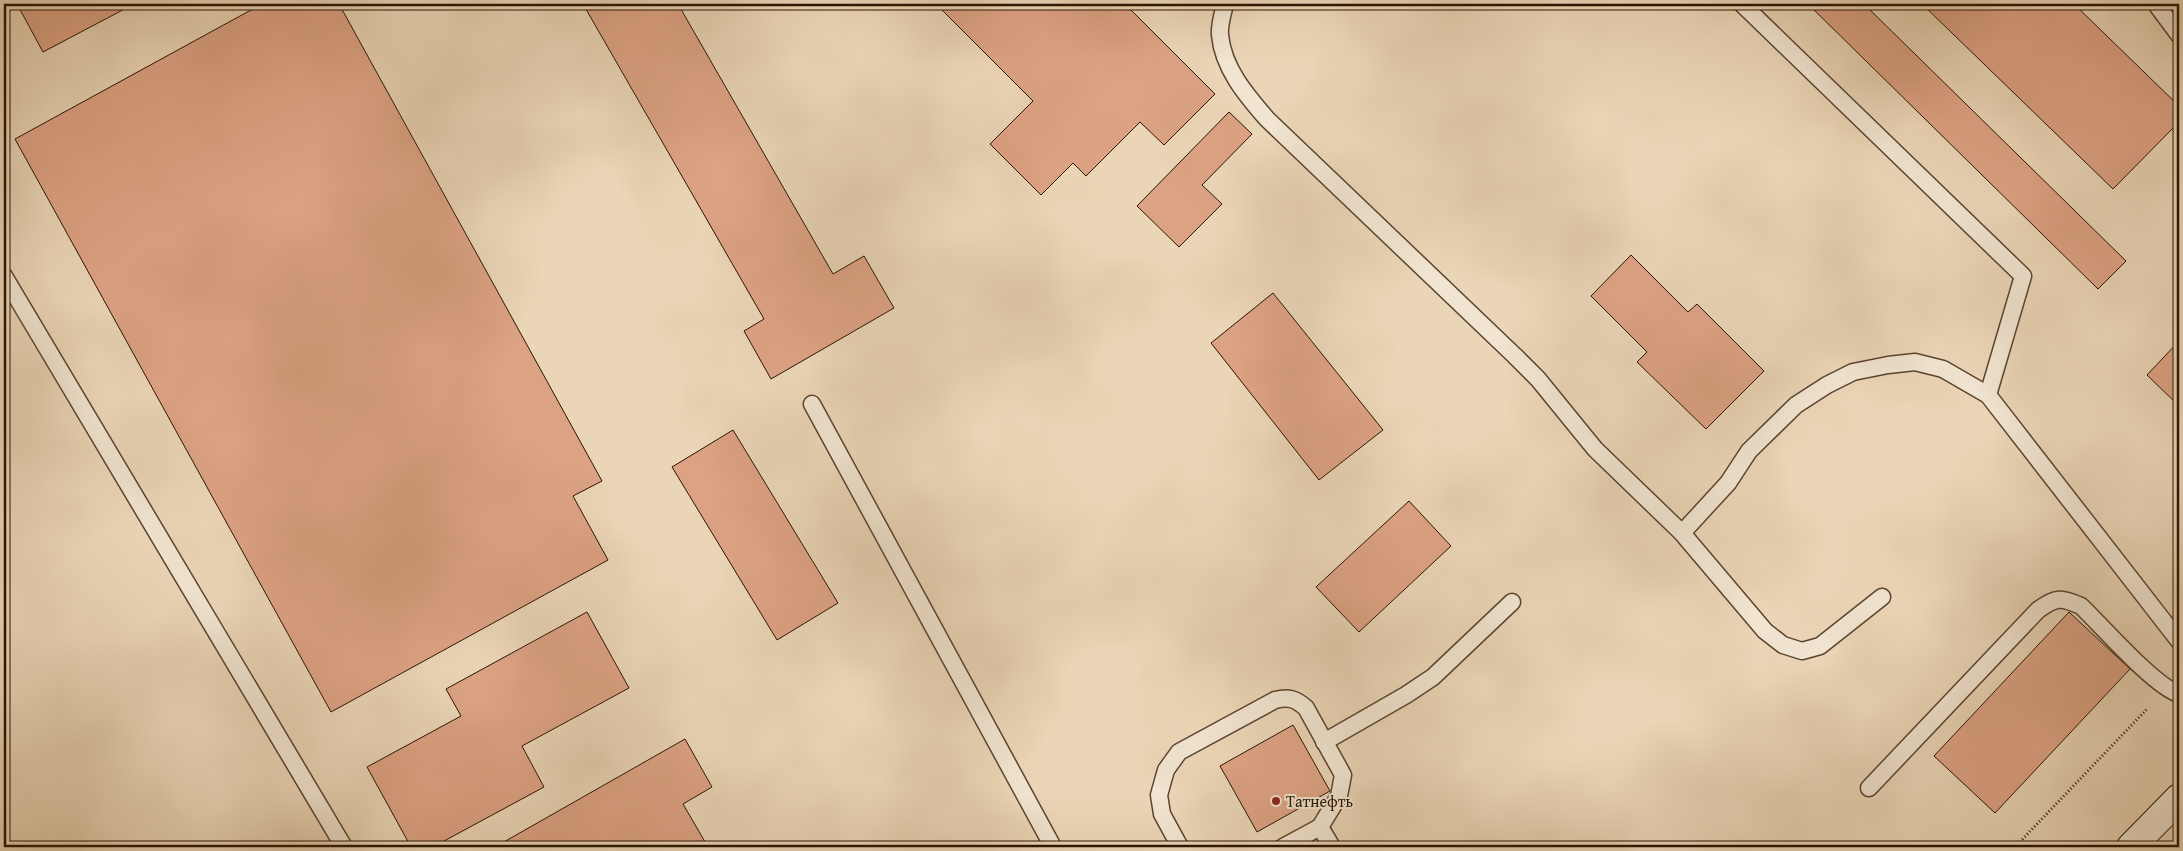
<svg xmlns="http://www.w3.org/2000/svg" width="2183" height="851" font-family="'Gentium Book Plus',serif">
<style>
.building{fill:#dca284;stroke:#2a1403}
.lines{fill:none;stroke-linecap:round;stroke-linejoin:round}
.lane-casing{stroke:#5a4430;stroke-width:19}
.secondary-casing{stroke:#2a1403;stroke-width:30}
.path{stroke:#2a1403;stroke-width:3;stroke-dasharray:1 2.5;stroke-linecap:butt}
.lane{stroke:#f1e4d0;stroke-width:16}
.secondary{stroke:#f1e4d0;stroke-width:28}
.poi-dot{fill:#8f2418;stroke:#f1e4d0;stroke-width:2}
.labels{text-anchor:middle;stroke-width:4;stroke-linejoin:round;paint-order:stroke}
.poi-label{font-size:16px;fill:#2a1403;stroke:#f1e4d0;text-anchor:start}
</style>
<rect width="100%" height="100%" fill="#ead5b6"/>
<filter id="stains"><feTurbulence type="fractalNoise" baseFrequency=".004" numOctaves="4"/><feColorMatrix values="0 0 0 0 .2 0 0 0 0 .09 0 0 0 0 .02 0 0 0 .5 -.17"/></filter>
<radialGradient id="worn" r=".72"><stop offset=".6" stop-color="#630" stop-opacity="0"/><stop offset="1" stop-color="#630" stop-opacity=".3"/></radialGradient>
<!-- building -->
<g class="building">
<polygon points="17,4 134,4 43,52"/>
<polygon points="262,4 339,4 602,481 573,496 608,560 331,712 15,139"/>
<polygon points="583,4 678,4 833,274 864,256 894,308 771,379 744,331 764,319"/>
<polygon points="936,4 1125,4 1215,94 1164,145 1140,122 1086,176 1073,163 1041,195 990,144 1033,101"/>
<polygon points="1808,4 1864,4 2126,261 2098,289"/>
<polygon points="1922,4 2074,4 2179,106 2179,122 2113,189"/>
<polygon points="1229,112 1252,134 1202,185 1222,204 1179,247 1137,206"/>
<polygon points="1631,255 1688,312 1697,304 1764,371 1706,429 1637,362 1647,352 1591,296"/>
<polygon points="1273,293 1383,430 1319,480 1211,343"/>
<polygon points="2179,341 2179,406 2147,375"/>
<polygon points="733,430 838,603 777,640 672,467"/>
<polygon points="1409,501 1451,546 1359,632 1316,587"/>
<polygon points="587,612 629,688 522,746 544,787 433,847 411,847 367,767 461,716 446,689"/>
<polygon points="2069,612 2130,669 1995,813 1934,756"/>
<polygon points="1293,725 1330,791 1257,832 1220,766"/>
<polygon points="685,739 712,787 683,804 708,847 495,847"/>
</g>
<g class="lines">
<!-- lane casing -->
<g class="lane-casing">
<g id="lane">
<path d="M 1225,4 C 1223,13 1219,25 1220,35 C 1223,68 1246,95 1267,119 L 1515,356 L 1538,379 L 1595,449 L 1682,533"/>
<polyline points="1742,4 2023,276 1988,395"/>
<polyline points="2156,4 2179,35"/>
<polyline points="4,276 344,847"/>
<polyline points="812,404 1053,847"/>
<polyline points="1882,597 1820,646 1802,651 1783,645 1765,631 1682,533 1728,483 1749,451 1796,405 1827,385 1853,372 1888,365 1915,362 1943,369 1988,395 2179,641"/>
<polyline points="1324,742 1406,695 1433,677 1512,602"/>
<path d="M 1869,788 L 2038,610 C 2056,597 2061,597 2081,606 C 2103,627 2154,686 2179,694"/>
<path d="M 1180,847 L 1162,814 L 1159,795 L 1166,770 L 1179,752 L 1275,700 C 1288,697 1295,698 1306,708 L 1343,775 L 1339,796 L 1320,827"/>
<polyline points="1283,847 1320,827 1332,847"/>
</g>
</g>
<!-- secondary casing -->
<g class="secondary-casing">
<polyline id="secondary" points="2131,847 2179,798"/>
</g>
<!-- path -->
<polyline class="path" points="2015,847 2148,708"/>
<!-- lane -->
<use href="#lane" class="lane"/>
<!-- secondary -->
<use href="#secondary" class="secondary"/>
</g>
<!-- markers -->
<circle class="poi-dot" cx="1276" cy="801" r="5"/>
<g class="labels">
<!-- poi labels -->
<g class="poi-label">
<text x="1286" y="807">Татнефть</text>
</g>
</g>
<!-- margin -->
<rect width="2183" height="851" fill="none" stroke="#ead5b6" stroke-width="20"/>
<rect x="5" y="5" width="2173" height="841" fill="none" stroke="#2a1403" stroke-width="2.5"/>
<rect x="10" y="10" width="2163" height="831" fill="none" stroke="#2a1403"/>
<rect width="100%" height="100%" filter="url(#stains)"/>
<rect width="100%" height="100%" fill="url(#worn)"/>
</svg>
